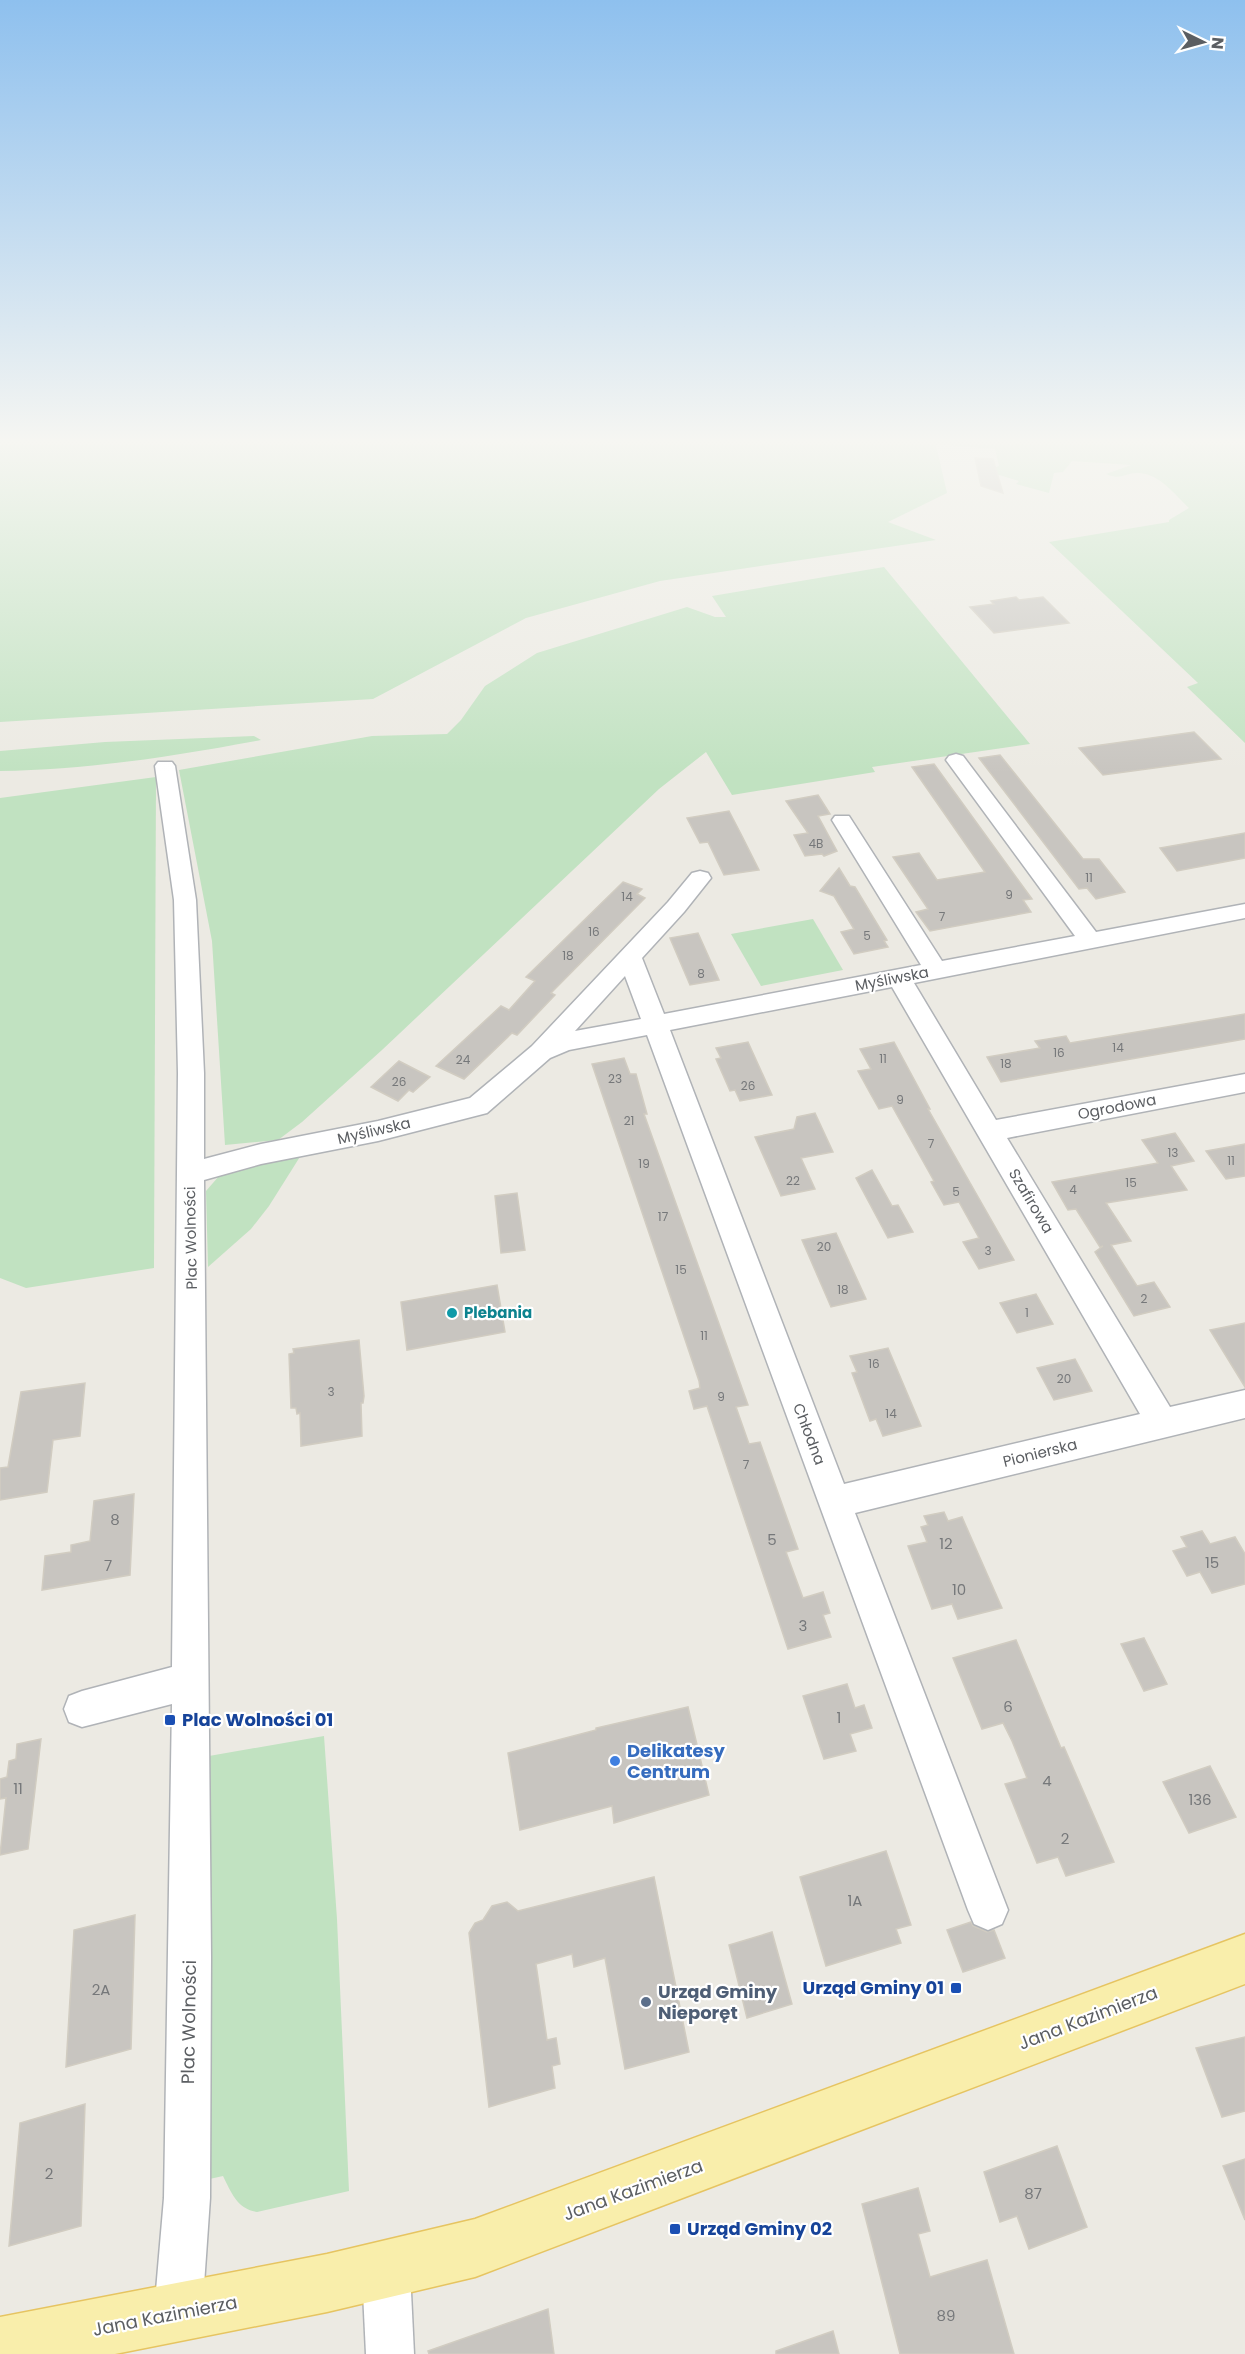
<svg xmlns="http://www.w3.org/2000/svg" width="1245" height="2354" font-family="Poppins,sans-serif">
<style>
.green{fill:#c1e2c1}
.building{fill:#c8c5c0;stroke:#d1ccc1;stroke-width:1.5}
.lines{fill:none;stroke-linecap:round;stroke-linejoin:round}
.minor-casing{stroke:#b0b3b7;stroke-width:3}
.major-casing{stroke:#e6c461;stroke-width:3}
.minor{fill:#fff;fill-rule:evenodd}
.major{fill:#f9eeab;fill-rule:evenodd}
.culture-dot{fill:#0f9aa8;stroke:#fff;stroke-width:2}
.transit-dot{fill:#1a4fb4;stroke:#fff;stroke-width:2}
.shop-dot{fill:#3f7fe0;stroke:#fff;stroke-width:2}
.service-dot{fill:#5c6f8a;stroke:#fff;stroke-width:2}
.labels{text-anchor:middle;stroke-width:4.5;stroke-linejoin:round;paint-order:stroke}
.number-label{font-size:12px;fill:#76787a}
.street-label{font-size:15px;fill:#5b5e62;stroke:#fff}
.culture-label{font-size:15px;font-weight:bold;fill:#0d838f;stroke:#fff;text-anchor:start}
.near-number-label{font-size:15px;fill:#76787a}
.near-transit-label{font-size:18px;font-weight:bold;fill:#164399;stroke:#fff;text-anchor:start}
.near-shop-label{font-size:18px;font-weight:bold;fill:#366cbe;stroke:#fff;text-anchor:start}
.near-service-label{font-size:18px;font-weight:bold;fill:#4e5e75;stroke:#fff;text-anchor:start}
.near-street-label{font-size:18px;fill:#5b5e62;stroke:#fff}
</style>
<rect width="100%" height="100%" fill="#eceae3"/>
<!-- green -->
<g class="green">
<polygon points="0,445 936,445 947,493 888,522 936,540 660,581 526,618 373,699 0,722"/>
<path d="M 945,445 L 1245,445 L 1245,743 L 1187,687 L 1198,683 L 1049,542 L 1169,522 L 1169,520 L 1189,508 C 1175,495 1160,474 1139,473 C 1125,472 1121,481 1106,474 L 1131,465 L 1072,461 L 1063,472 L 1054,473 L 1049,493 L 1016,484 L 1019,481 L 986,471 L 999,466 L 995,449 Z"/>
<polygon points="884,567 1030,744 872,767 875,772 732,795 706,752 659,789 382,1050 302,1122 278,1140 225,1145 212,941 179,770 372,736 447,734 461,720 485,686 537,653 687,607 715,617 726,617 712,596"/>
<path d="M 254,736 L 261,740 C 175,756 87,770 0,771 L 0,751 L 105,742 Z"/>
<polygon points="156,777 154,1268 26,1288 0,1278 0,798"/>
<polygon points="813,919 843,970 761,986 731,934"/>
<polygon points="303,1152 269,1206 251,1229 208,1267 206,1191 219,1176"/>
<path d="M 324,1736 L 337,1919 L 349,2191 L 257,2212 C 237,2209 231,2192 223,2176 L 205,2180 L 209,1756 Z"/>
</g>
<!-- building -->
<g class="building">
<polygon points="975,458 993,459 1003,493 981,486"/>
<polygon points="1016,597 1019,600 1043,597 1069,623 994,633 970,607 994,604 991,601"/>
<polygon points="1194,732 1221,759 1103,775 1079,748"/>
<polygon points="1000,755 1083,859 1099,859 1125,892 1096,899 1087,888 1079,889 979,758"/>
<polygon points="934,764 1032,899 1023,900 1031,912 930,931 916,912 928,909 893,857 919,853 937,880 985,872 912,767"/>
<polygon points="818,795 830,814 818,816 837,851 824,856 822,854 805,856 794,835 808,833 786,801"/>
<polygon points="729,811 742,836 759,870 724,875 708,842 700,843 687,818"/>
<polygon points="1245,833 1245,858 1177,871 1160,848"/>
<polygon points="839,868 850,886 855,887 887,940 884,941 888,947 854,954 841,932 854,929 834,896 820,891"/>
<polygon points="623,882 642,889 637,894 645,898 551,993 555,995 517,1035 512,1033 464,1079 436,1066 501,1006 509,1010 535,981 526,977"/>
<polygon points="698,933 719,980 690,985 670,938"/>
<polygon points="1245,1014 1245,1039 1001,1082 987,1057 1040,1048 1035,1041 1066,1036 1070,1043"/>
<polygon points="748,1042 772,1095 740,1101 735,1090 730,1091 716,1059 721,1058 716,1048"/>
<polygon points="894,1042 930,1109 928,1109 1014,1260 979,1269 963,1242 979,1238 959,1202 944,1205 931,1182 934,1181 892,1106 879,1109 870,1093 858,1071 871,1069 860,1049"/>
<polygon points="624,1058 630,1074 636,1074 647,1114 644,1114 748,1405 736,1407 749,1444 760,1442 798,1549 786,1552 803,1598 823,1592 830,1613 823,1615 831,1637 788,1649 707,1406 694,1409 689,1391 700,1388 699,1381 592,1064"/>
<polygon points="399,1061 430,1077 413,1092 409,1090 398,1101 371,1087"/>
<polygon points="815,1113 833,1152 801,1158 815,1189 781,1196 755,1137 794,1129 797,1117"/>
<polygon points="1175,1133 1194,1161 1171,1166 1187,1190 1106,1203 1131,1241 1111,1245 1137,1286 1154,1282 1170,1307 1134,1316 1095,1252 1103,1246 1100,1247 1076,1209 1068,1210 1052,1182 1158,1163 1142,1140"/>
<polygon points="1245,1144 1245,1176 1226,1179 1206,1151"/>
<polygon points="872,1170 892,1206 898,1205 913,1232 888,1238 856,1178"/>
<polygon points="517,1193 525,1250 501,1253 495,1196"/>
<polygon points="836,1233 866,1299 831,1307 802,1240"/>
<polygon points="497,1285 505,1332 407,1350 401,1302"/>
<polygon points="1036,1294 1053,1324 1017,1333 1000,1303"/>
<polygon points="1245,1323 1245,1387 1210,1330"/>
<polygon points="359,1340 364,1396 363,1403 361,1403 362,1436 301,1446 300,1413 297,1414 296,1408 291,1408 289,1354 294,1353 293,1349"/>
<polygon points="888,1348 921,1426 883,1436 876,1419 870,1421 852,1373 857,1372 850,1356"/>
<polygon points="1075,1359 1092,1391 1054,1400 1037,1368"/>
<polygon points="85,1383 80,1436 53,1440 47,1492 0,1500 0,1468 8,1467 21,1392"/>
<polygon points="134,1494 130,1575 42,1590 45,1556 71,1552 71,1545 90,1541 94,1501"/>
<polygon points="944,1512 948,1521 962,1517 1002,1608 958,1619 952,1604 932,1609 908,1546 927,1542 921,1527 928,1525 924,1516"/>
<polygon points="1202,1531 1210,1544 1235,1537 1245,1554 1245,1584 1212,1593 1200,1572 1187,1576 1173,1551 1187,1547 1181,1537"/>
<polygon points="1144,1638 1167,1684 1144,1691 1121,1644"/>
<polygon points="1016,1640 1061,1748 1064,1747 1114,1862 1066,1876 1058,1857 1037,1863 1005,1784 1027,1778 1012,1741 1003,1723 982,1729 953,1658"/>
<polygon points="847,1684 855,1708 864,1705 872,1728 850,1734 856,1751 824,1759 803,1696"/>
<polygon points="688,1707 709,1795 614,1823 612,1806 520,1830 508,1753 596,1730 596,1728"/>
<polygon points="41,1739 28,1849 0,1855 6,1798 0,1799 0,1779 7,1777 9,1761 16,1759 17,1744"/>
<polygon points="1210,1766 1236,1817 1189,1833 1163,1782"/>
<polygon points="886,1851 911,1925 896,1929 901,1943 826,1966 800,1877"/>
<polygon points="654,1877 689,2052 625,2069 605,1958 574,1967 572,1954 536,1964 547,2040 556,2038 560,2064 552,2066 555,2088 489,2107 469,1933 475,1923 483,1920 492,1906 507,1902 518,1911"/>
<polygon points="135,1915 131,2049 66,2067 74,1930"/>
<polygon points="971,1922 973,1926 987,1932 994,1930 1005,1958 963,1972 947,1930"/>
<polygon points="772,1932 792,2004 747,2018 729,1945"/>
<polygon points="1245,2037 1245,2111 1222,2117 1196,2048"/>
<polygon points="85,2104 81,2226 9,2246 20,2123"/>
<polygon points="1057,2146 1087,2227 1029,2249 1017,2216 1000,2222 984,2172"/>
<polygon points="1245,2159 1245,2220 1223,2166"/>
<polygon points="918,2188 930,2231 918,2234 930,2277 987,2260 1014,2354 900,2354 862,2204"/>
<polygon points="548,2309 554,2354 429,2354 428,2351"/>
<polygon points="833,2331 839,2354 776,2354 776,2351"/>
</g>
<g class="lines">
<!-- minor casing -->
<g class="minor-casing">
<g id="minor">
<path d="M 956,754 L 963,756 L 1096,932 L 1245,904 L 1245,918 L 914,983 L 996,1120 L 1245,1074 L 1245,1092 L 1007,1138 L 1170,1407 L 1245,1390 L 1245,1418 L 855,1513 L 1008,1910 L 1002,1924 L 988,1930 L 974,1924 L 968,1910 L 647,1035 L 569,1050 L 550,1058 L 487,1113 L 378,1141 L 261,1164 L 204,1180 L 211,1957 L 210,2198 L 202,2314 L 195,2331 L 178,2338 L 161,2331 L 154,2314 L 164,2198 L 172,1704 L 82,1727 L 69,1722 L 64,1709 L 69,1696 L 82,1691 L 172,1667 L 178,1073 L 174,900 L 155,766 L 158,762 L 172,762 L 175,766 L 196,900 L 204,1073 L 204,1159 L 261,1144 L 378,1121 L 470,1098 L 532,1046 L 668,902 L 692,873 L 700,871 L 708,873 L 711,878 L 684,912 L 642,958 L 664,1014 L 921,965 L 832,820 L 835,816 L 849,816 L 942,961 L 1075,936 L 946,760 L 949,756 ZM 625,976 L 641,1019 L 575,1031 ZM 892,987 L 1140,1414 L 844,1484 L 670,1030 Z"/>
<polygon points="386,2247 403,2254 410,2271 414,2354 366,2354 362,2271 369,2254"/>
</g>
</g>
<!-- major casing -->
<g class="major-casing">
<polygon id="major" points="1245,1934 1245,1984 475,2277 327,2312 115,2354 0,2354 0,2317 327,2254 475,2219"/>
</g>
<!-- minor -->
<use href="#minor" class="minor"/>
<!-- major -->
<use href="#major" class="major"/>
</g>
<!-- sky -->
<linearGradient id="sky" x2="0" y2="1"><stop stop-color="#8ec0ee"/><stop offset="0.57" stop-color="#f6f6f2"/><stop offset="1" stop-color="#f6f6f2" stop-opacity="0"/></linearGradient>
<rect width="1245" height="774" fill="url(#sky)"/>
<!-- markers -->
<circle class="culture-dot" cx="452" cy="1313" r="6"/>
<g class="transit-dot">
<rect x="164" y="1714" width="12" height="12" rx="3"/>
<rect x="950" y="1982" width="12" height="12" rx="3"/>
<rect x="669" y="2223" width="12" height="12" rx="3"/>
</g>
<circle class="shop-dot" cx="615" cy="1761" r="6"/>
<circle class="service-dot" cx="646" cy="2002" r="6"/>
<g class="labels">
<!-- number labels -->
<g class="number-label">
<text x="816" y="848">4B</text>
<text x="1089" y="882">11</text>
<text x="1009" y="899">9</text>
<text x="627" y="901">14</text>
<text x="942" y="921">7</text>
<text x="594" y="936">16</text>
<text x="867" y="940">5</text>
<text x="568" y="960">18</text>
<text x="701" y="978">8</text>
<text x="1118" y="1052">14</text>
<text x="1059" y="1057">16</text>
<text x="883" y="1063">11</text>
<text x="463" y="1064">24</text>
<text x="1006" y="1068">18</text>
<text x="615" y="1083">23</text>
<text x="399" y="1086">26</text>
<text x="748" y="1090">26</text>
<text x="900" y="1104">9</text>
<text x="629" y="1125">21</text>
<text x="931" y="1148">7</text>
<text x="1173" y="1157">13</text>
<text x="1231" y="1165">11</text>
<text x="644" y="1168">19</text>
<text x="793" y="1185">22</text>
<text x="1131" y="1187">15</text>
<text x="1073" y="1194">4</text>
<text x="956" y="1196">5</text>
<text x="663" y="1221">17</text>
<text x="824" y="1251">20</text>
<text x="988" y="1255">3</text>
<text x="681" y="1274">15</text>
<text x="843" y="1294">18</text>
<text x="1144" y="1303">2</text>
<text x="1027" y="1317">1</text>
<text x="704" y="1340">11</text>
<text x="874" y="1368">16</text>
<text x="1064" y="1383">20</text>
<text x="331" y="1396">3</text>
<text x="721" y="1401">9</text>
<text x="891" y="1418">14</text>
<text x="746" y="1469">7</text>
</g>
<!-- street labels -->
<g class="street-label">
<text transform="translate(892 979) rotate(-11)" y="5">Myśliwska</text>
<text transform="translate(1117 1107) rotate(-11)" y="5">Ogrodowa</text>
<text transform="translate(374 1131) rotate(-13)" y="5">Myśliwska</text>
<text transform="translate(1031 1201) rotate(59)" y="5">Szafirowa</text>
<text transform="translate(191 1238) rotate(-91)" y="5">Plac Wolności</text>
<text transform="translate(809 1434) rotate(69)" y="5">Chłodna</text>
<text transform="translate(1040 1453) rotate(-14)" y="5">Pionierska</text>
</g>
<!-- culture labels -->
<g class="culture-label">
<text x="464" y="1318">Plebania</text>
</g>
<!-- near-number labels -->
<g class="near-number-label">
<text x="115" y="1525">8</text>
<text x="772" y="1545">5</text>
<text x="946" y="1549">12</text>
<text x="1212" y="1568">15</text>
<text x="108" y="1571">7</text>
<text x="959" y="1595">10</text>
<text x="803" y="1631">3</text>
<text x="1008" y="1712">6</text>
<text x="839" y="1723">1</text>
<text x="1047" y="1786">4</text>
<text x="18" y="1794">11</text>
<text x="1200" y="1805">136</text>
<text x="1065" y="1844">2</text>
<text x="855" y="1906">1A</text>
<text x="101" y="1995">2A</text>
<text x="49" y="2179">2</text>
<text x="1033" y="2199">87</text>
<text x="946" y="2321">89</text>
</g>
<!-- near-transit labels -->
<g class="near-transit-label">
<text x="182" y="1726">Plac Wolności 01</text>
<text x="944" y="1994" text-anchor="end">Urząd Gminy 01</text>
<text x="687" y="2235">Urząd Gminy 02</text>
</g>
<!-- near-shop labels -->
<g class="near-shop-label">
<text x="627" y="1757">Delikatesy<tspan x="627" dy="21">Centrum</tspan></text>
</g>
<!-- near-service labels -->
<g class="near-service-label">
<text x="658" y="1998">Urząd Gminy<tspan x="658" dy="21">Nieporęt</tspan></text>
</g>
<!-- near-street labels -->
<g class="near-street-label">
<text transform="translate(1088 2018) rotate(-21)" y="6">Jana Kazimierza</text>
<text transform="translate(189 2022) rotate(-89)" y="6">Plac Wolności</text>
<text transform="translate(633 2190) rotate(-20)" y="6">Jana Kazimierza</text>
<text transform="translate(165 2316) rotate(-11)" y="6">Jana Kazimierza</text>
</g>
</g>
<!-- north arrow -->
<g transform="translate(1203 42) rotate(95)" stroke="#ffffff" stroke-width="4.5" paint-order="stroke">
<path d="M0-4.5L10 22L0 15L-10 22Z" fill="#5b5e62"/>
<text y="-9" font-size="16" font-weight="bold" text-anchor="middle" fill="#5b5e62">N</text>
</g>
</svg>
